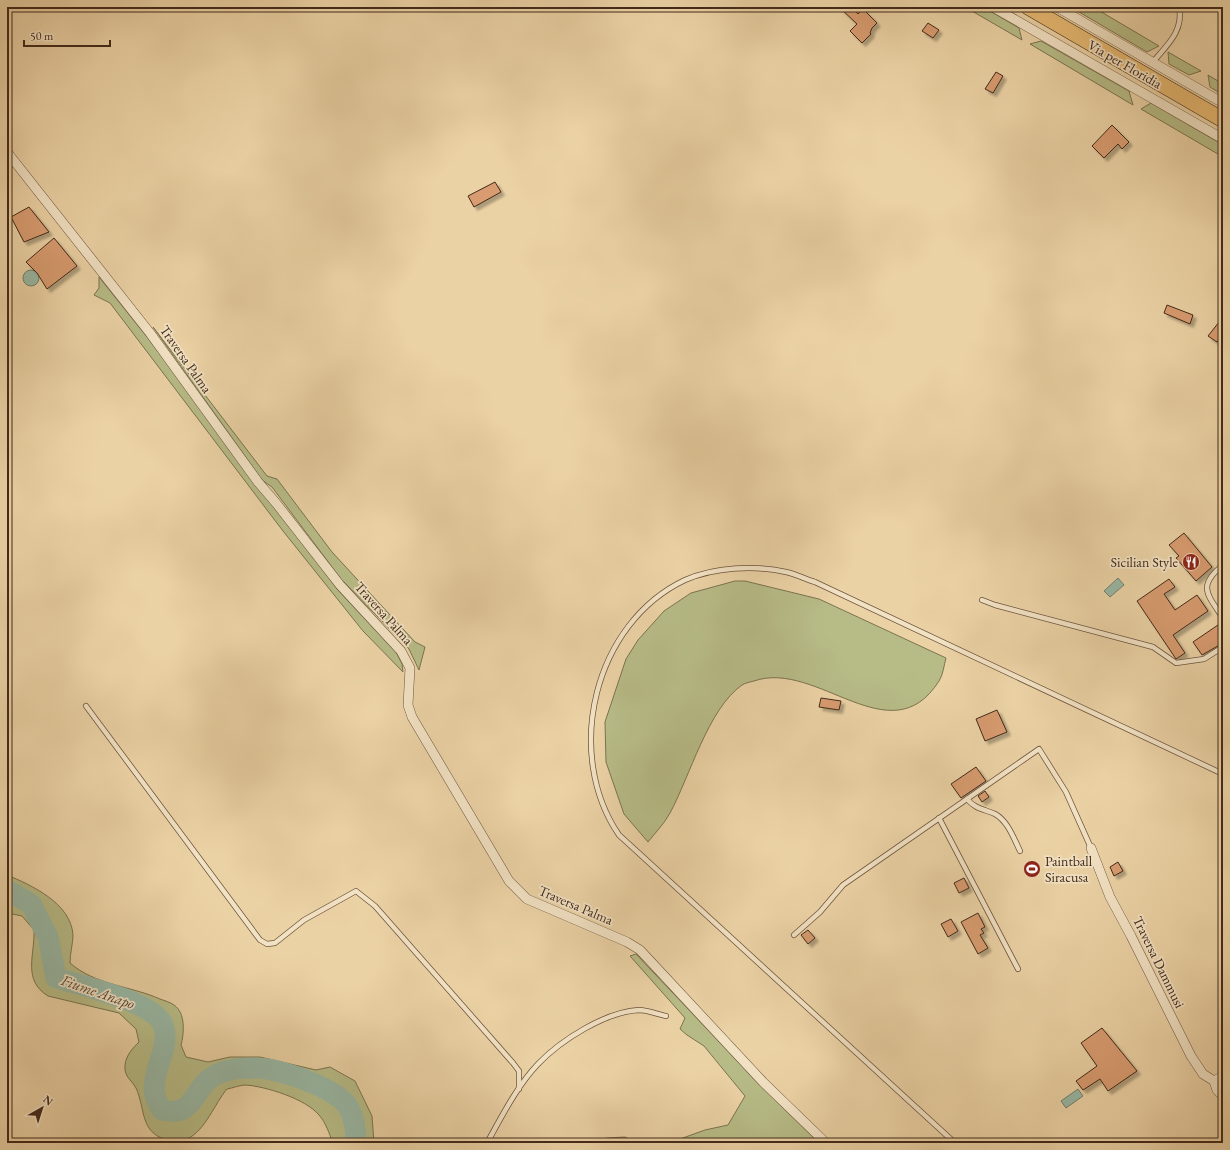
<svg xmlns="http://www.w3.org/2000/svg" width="1230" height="1150" font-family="'EB Garamond',serif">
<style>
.green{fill:#b7bc87;stroke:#7c7350}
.water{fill:#98b8a5;stroke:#767f6d}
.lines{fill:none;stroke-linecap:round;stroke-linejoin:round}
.river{stroke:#98b8a5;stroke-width:21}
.building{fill:#d89c70;stroke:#422a1a;filter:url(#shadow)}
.lane-casing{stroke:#6c543d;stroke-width:6}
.street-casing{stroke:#6c543d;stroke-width:10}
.primary-casing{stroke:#422a1a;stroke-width:16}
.lane{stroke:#f2e2c4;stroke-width:4.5}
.street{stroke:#f2e2c4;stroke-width:9}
.primary{stroke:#e6b972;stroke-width:15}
.labels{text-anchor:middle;stroke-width:3.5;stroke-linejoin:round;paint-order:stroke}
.street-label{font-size:14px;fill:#422a1a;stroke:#f2e2c4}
.poi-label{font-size:14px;fill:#422a1a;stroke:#f2e2c4;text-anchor:end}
.water-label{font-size:15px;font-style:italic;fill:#534636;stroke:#f2e2c4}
</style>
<defs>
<filter id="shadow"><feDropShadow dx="3.5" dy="3.5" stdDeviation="1" flood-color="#0004"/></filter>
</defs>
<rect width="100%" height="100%" fill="#ebd2a5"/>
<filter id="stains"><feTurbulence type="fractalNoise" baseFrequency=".005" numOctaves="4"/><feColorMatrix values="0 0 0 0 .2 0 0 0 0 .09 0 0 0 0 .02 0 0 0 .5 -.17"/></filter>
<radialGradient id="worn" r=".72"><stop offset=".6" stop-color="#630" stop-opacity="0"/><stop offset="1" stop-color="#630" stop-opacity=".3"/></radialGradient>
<!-- green -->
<g class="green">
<polygon points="965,7 983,7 1019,28 1022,40"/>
<polygon points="1074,7 1093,7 1159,46 1147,52 1074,9"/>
<polygon points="1041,41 1129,91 1133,105 1030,44"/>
<polygon points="1168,52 1201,71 1189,75 1169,64"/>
<polygon points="1208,75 1223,84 1223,95 1210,87"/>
<polygon points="1151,103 1223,145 1223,157 1141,109"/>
<polygon points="99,277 147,337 337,589 396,652 402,664 403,672 363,631 283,531 110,303 94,295 99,288"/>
<polygon points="153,327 267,476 277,479 332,552 415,642 425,647 419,670 409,649 341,579 272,487 262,480"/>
<path d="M 735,581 L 745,581 L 819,599 L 946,658 C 944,665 943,675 939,681 C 891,757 817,659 754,681 C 750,682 745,683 742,685 C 708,709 690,776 670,813 C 664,824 655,833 648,842 L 624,814 L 606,762 L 605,722 L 626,659 L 638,640 L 664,611 L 691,593 Z"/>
<path d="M 7,875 C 31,885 71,903 73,935 C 73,943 70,953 70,963 C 95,985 131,986 160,999 C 165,1001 170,1002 174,1005 C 186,1013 184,1034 181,1045 L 186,1057 L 208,1062 L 230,1057 L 260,1057 L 316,1070 L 330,1067 L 355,1081 L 372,1116 L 374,1143 L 333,1143 C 329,1133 326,1123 319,1115 C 306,1099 265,1086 245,1085 C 240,1085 233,1088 227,1089 C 215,1103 205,1131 187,1139 C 179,1143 173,1142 164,1139 C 140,1131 145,1107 136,1088 C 131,1079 124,1077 125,1065 C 126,1055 133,1048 139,1042 L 136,1029 L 119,1013 L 48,996 C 22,980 35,955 34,930 L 22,916 L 7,913 Z"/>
<polygon points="636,954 760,1085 819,1143 669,1143 705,1130 728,1125 745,1096 704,1046 687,1035 680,1029 685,1018 630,956"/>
<polygon points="625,1137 638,1143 591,1143 607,1138"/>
</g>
<!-- water -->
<g class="water">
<circle cx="31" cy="278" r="8"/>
<polygon points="1118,578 1124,585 1110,597 1104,591"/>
<polygon points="1078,1089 1083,1096 1066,1108 1061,1101"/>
</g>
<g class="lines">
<!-- river -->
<path class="river" d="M 7,890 L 31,904 L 48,937 L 56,978 C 79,985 155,1002 163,1025 C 169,1040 161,1056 157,1070 C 153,1086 152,1096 162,1110 C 200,1119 190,1080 226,1071 C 235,1068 247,1068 256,1068 C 278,1068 338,1088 349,1108 C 355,1119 356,1131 356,1143"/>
</g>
<!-- building -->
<g class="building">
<polygon points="839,7 852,7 858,14 863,9 877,23 872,28 870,33 871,34 862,43 850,31 857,24"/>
<polygon points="928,23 939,30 933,38 922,31"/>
<polygon points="996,72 1003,76 993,93 985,89"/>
<polygon points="1112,125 1129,142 1122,149 1118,144 1104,158 1092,146"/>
<polygon points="495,182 501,192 474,207 468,196"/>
<polygon points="29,207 49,232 24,242 11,217"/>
<polygon points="54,238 77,266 47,289 37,273 26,262"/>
<polygon points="1167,305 1193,315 1190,324 1164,313"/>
<polygon points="1223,317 1223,334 1217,342 1208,336"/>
<polygon points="1184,533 1212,567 1196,581 1176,558 1179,556 1169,545"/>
<polygon points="1169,579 1175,587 1164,594 1175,610 1197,595 1208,611 1173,635 1185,653 1176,659 1137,601"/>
<polygon points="1218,625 1223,632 1223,643 1202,655 1193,642"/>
<polygon points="821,698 841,701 839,710 819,707"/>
<polygon points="997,710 1007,732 985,741 976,719"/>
<polygon points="976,767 986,781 961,798 951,784"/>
<polygon points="985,791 989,797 982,802 978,796"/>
<polygon points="1118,862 1123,871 1114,876 1110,867"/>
<polygon points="964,878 969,888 959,893 954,883"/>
<polygon points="978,913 985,927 981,929 984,933 980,935 988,948 978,954 961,922"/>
<polygon points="951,919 958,931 948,937 941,924"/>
<polygon points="808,930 815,938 808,944 801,935"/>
<polygon points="1102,1028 1137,1071 1108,1091 1100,1079 1083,1090 1076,1081 1097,1066 1081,1043"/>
</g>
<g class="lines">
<!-- lane casing -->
<g class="lane-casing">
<g id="lane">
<path d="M 1153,62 C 1167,45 1184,31 1179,7"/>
<path d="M 1223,565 C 1197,586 1207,594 1223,618"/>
<polyline points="982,600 995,605 1153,647 1176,663 1204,659 1223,647"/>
<polyline points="86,706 260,940 267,944 275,943 304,920 356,891 375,906 513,1063 519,1071 519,1089"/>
<path d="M 967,799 C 975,809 984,809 995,814 C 1008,821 1014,839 1020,851"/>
<polyline points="939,818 1018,969"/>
<polyline points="794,935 820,912 843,885 1039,749 1066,792 1091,848"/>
<path d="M 487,1143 C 502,1116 517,1086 538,1064 C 561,1040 605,1012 639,1010 C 647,1010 657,1014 666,1016"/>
<path d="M 955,1143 L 619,835 C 563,753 594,623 685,580 C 715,567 755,565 786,572 C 796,574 805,579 815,582 L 1223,774"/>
</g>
</g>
<!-- street casing -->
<g class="street-casing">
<g id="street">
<polyline points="993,7 1223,139"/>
<polyline points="1057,7 1223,103"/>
<polyline points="7,152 150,333 258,482 276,503 340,585 401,651 410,668 408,705 412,717 509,881 527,899 627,942 640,950 763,1082 826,1143"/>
<polyline points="1091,848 1110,897 1131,936 1191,1056 1203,1074 1214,1081"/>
<polyline points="1223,1076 1214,1081 1217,1090 1223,1096"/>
</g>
</g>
<!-- primary casing -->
<g class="primary-casing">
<polyline id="primary" points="1028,7 1223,120"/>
</g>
<!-- lane -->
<use href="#lane" class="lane"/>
<!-- street -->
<use href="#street" class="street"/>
<!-- primary -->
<use href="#primary" class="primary"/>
</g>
<!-- icons -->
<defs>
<g id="restaurant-disc" transform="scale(0.9)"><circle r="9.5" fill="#8f2418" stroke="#f2e2c4"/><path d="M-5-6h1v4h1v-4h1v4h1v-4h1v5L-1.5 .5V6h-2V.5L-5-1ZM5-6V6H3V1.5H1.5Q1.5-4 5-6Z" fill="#fff"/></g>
<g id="stadium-disc" transform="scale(0.9)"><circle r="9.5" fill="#8f2418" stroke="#f2e2c4"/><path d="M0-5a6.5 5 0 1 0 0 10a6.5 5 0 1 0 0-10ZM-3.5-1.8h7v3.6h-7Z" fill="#fff"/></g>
</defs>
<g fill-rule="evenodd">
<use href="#restaurant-disc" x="1191" y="562"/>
<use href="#stadium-disc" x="1032" y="869"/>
</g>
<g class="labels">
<!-- street labels -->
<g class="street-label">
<text transform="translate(1125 64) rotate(30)" y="5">Via per Floridia</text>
<text transform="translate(186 359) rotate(55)" y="5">Traversa Palma</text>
<text transform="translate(384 613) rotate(48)" y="5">Traversa Palma</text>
<text transform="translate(576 905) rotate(23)" y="5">Traversa Palma</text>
<text transform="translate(1159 962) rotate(64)" y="5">Traversa Dammusi</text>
</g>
<!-- poi labels -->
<g class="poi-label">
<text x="1178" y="567">Sicilian Style</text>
<text x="1045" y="866" text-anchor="start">Paintball<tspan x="1045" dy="16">Siracusa</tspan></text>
</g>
<!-- water labels -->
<g class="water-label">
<text transform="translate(98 992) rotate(19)" y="5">Fiume Anapo</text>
</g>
</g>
<!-- margin -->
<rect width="1230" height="1150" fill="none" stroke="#ebd2a5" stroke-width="24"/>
<rect x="8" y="8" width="1214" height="1134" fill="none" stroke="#422a1a" stroke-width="2"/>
<rect x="12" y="12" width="1206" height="1126" fill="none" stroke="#422a1a"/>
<!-- north arrow -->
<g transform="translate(42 1108) rotate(39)" stroke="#f2e2c4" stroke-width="3" paint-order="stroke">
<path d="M0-3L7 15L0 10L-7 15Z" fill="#422a1a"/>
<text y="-6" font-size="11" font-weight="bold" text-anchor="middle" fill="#422a1a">N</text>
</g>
<!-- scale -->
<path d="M24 40v6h86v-6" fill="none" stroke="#422a1a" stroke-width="2"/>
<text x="30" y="40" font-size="12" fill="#422a1a" stroke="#f2e2c4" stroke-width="3" paint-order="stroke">50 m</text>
<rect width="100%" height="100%" filter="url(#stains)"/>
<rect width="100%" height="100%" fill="url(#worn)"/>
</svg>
